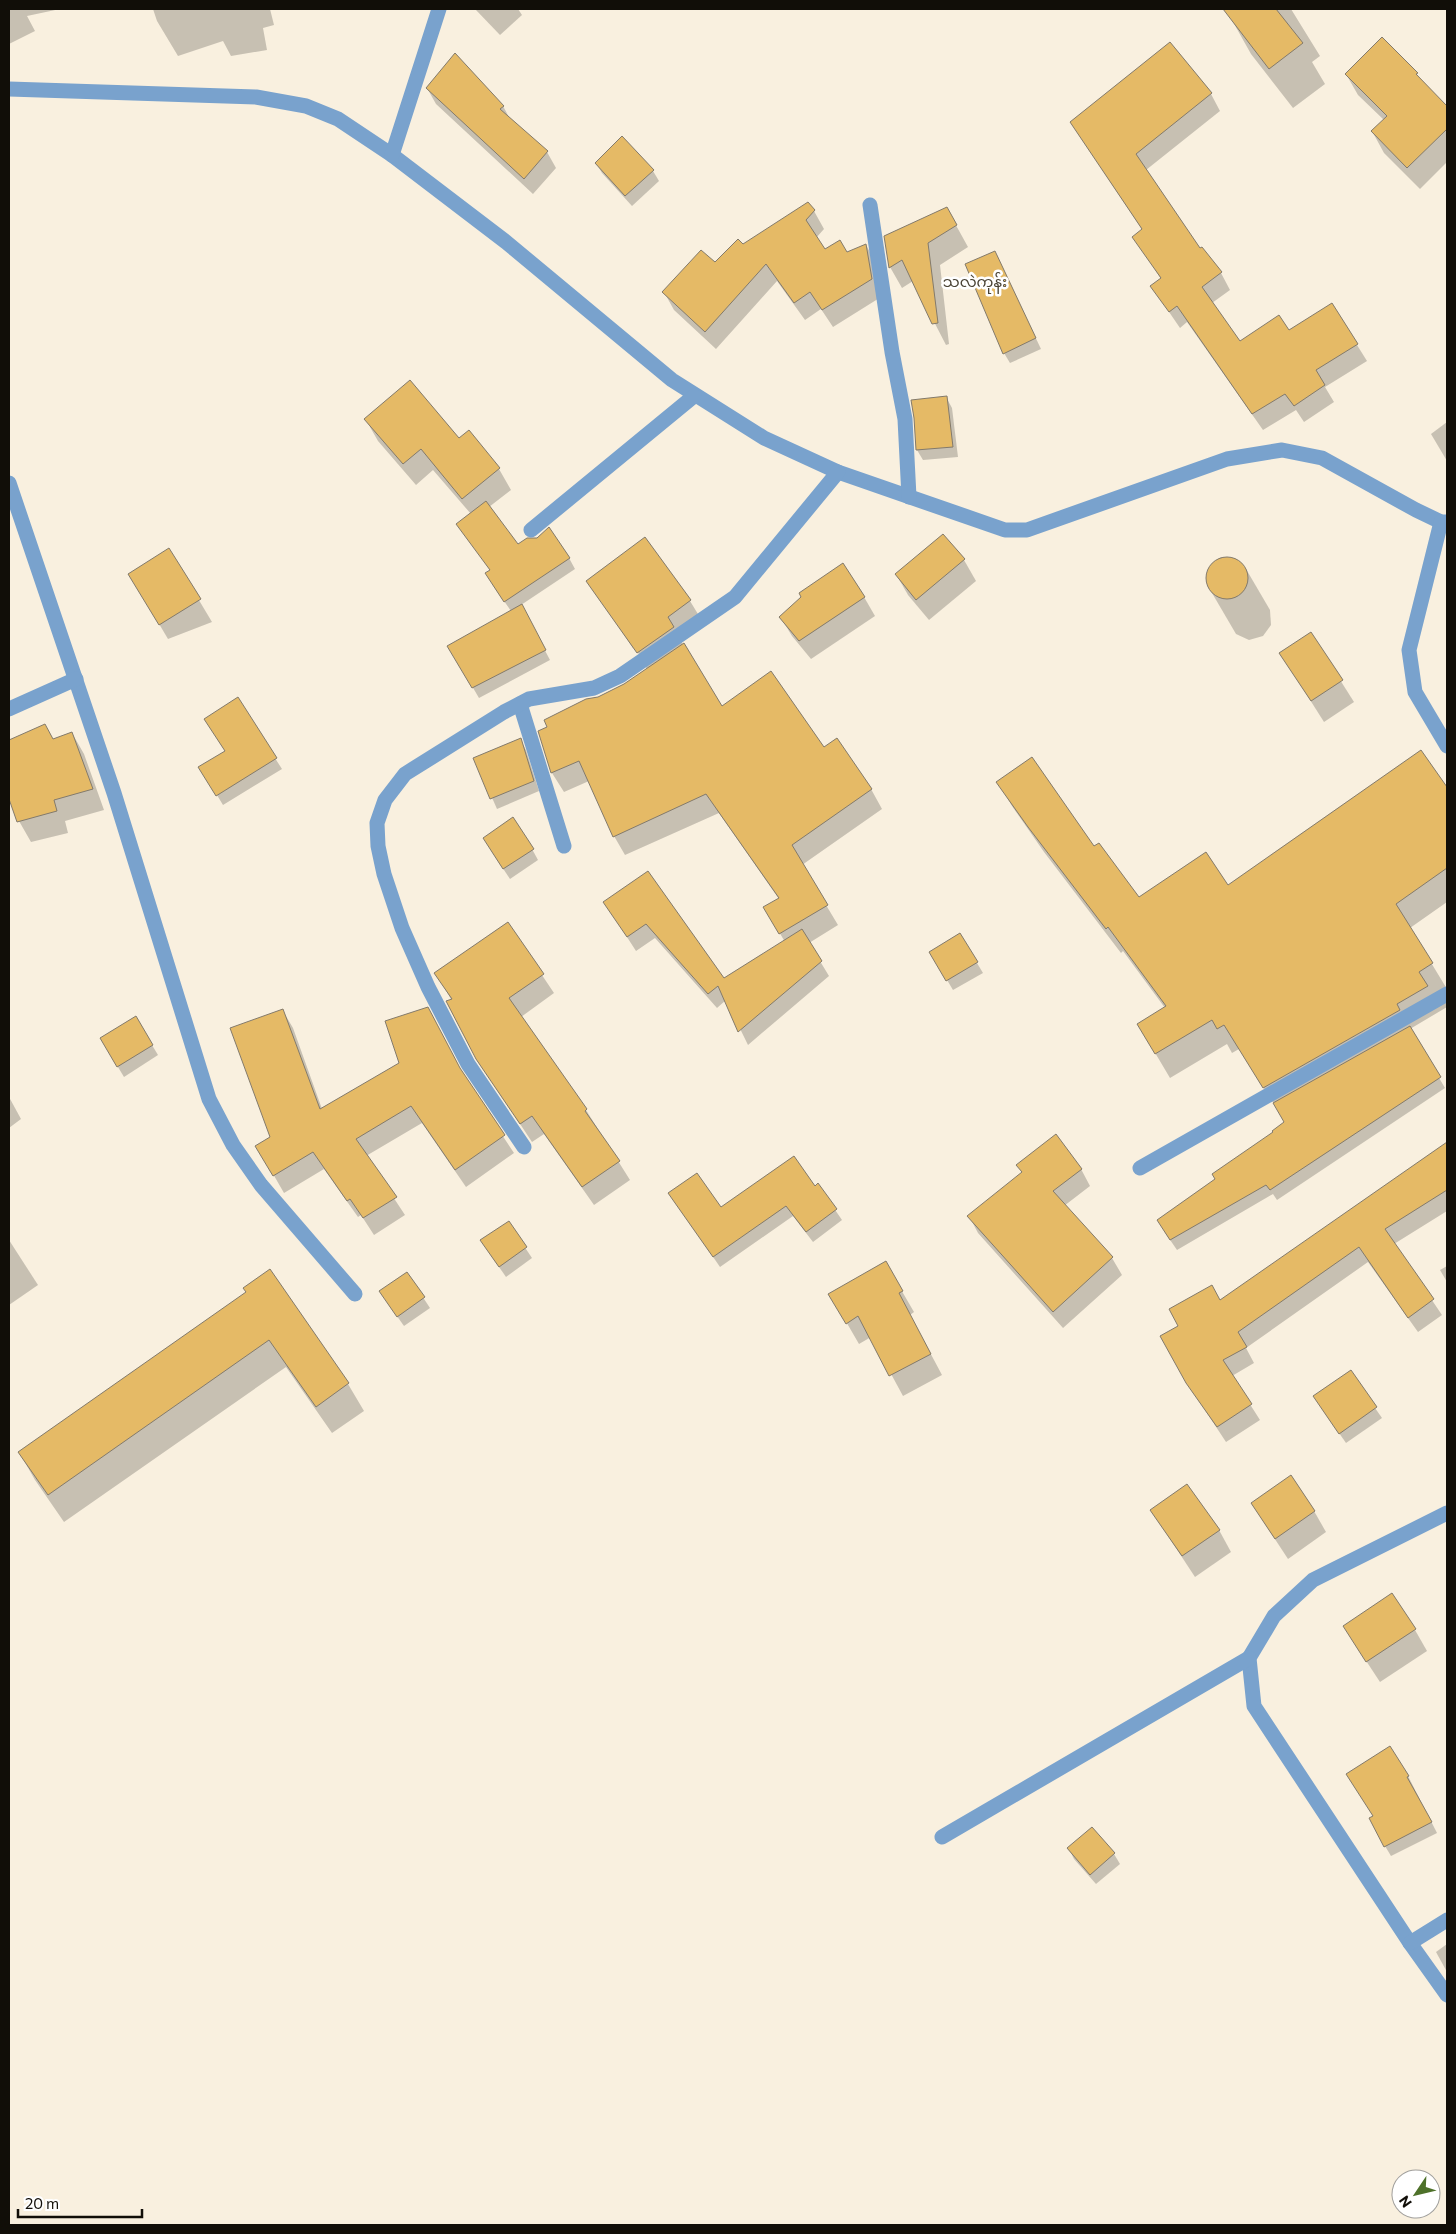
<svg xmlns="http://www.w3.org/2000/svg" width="1456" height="2234" font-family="Commissioner,'Noto Sans Myanmar',sans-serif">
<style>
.shadow{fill:#0003}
.building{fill:#e5ba66;stroke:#837a6b}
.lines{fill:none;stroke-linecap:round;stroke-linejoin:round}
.street{stroke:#79a2cd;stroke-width:15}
.labels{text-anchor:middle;stroke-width:5;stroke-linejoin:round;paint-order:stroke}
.quarter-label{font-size:15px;fill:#494234;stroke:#fff}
</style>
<rect width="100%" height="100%" fill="#f9f0df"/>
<!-- shadow -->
<g class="shadow">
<polygon points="9,9 60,9 27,16 35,31 9,44"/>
<polygon points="153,9 270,9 274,25 263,28 267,50 231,56 223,41 178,56 157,21"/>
<polygon points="475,9 518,9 522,15 500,35"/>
<polygon points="1233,9 1291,9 1320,56 1312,62 1325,84 1293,108 1251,54 1228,13"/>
<polygon points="1382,39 1447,108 1447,162 1420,189 1384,153 1372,131 1384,120 1358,95 1346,74"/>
<polygon points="427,88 503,106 510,119 547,152 556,168 533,194 436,104"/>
<polygon points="1211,94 1220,111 1146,170 1200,250 1221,273 1230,290 1212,303 1240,342 1289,332 1357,345 1367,361 1325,387 1334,402 1304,422 1296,410 1263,430 1187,322 1180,328 1152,287 1161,279 1134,237 1143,231 1082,139"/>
<polygon points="596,163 653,171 659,181 632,206 602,173"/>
<polygon points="947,209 968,247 940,265 949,344 946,345 913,281 902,288 890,267 885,236"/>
<polygon points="814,211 824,229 816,238 825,251 847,254 866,245 876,263 881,297 833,327 821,309 805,320 777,281 716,349 674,310 664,292 715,264 742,246"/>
<polygon points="1000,263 1041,349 1010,363 1004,353"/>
<polygon points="946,397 952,408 958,457 923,460 917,450 916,418"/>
<polygon points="366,420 459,440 499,469 511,490 489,507 518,546 569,558 575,569 521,605 550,660 479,698 449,647 511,611 492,584 491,571 458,524 471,514 433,470 416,485 378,441"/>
<polygon points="1447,422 1447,461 1431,434"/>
<polygon points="644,539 690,601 701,619 678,636 721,708 824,749 871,789 882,809 802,865 838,925 809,943 829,976 748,1045 726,1000 717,1008 655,938 636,951 605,903 648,872 724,980 785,942 765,908 779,899 719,813 625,855 614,836 589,781 564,792 552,773 540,731 648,671 635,647 633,648 588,581"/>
<polygon points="169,550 212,622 168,639 142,595"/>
<polygon points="1221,557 1236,559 1246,569 1270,610 1271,625 1263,636 1249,640 1236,634 1212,593 1206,579 1210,566"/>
<polygon points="964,560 976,581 929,620 908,595 896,574"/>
<polygon points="803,597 864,597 875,616 811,659 792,636 781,618"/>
<polygon points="1311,634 1354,702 1324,722 1281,654"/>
<polygon points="237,699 282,769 223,805 200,767 226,751"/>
<polygon points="72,733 84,754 104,810 65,821 68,833 31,842 19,821 9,795 9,760"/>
<polygon points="520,739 526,750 539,791 497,809 475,759"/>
<polygon points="1421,751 1447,789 1447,902 1410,928 1447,989 1447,1007 1410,1029 1445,1088 1277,1200 1273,1194 1177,1250 1164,1231 1216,1180 1286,1123 1239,1049 1232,1053 1227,1044 1170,1078 1138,1024 1165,1008 1123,951 1121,953 1044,852 1012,806 998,782 1094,848 1139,899 1228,886"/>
<polygon points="490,849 532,849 538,860 510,879"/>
<polygon points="507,923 554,993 521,1017 586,1110 630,1180 594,1205 544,1134 532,1142 477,1059 452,1001 436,973"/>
<polygon points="960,935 983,973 953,990 931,953"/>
<polygon points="283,1011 293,1028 322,1109 400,1064 463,1076 514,1153 466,1187 422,1123 366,1156 405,1215 374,1235 361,1215 358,1217 324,1169 284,1193 257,1146 272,1138"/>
<polygon points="135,1017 158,1055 124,1077 101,1039"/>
<polygon points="9,1097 21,1119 9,1128"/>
<polygon points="1447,1143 1447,1211 1394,1244 1442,1315 1418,1332 1368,1262 1246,1348 1254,1363 1232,1376 1260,1420 1226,1442 1197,1398 1220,1302"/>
<polygon points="1018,1165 1081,1169 1090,1186 1064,1206 1112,1258 1122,1275 1063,1328 978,1233 969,1216 1022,1173"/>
<polygon points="818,1185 842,1220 813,1242 793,1216 720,1267 676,1203 720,1208 814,1187"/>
<polygon points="508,1222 532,1258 506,1277 488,1251"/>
<polygon points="9,1240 38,1285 9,1305"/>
<polygon points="885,1262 914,1312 910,1315 942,1375 903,1396 871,1337 859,1344 830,1294"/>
<polygon points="1447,1266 1447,1282 1440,1270"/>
<polygon points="270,1271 348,1384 364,1411 332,1433 286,1367 64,1522 35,1480 19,1452 247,1293"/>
<polygon points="407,1273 430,1308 404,1326 387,1302"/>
<polygon points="1350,1372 1382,1418 1346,1443 1321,1407"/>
<polygon points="1252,1504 1314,1511 1326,1532 1288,1559"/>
<polygon points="1151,1510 1219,1530 1231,1552 1195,1577"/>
<polygon points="1415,1630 1427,1651 1380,1682 1357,1647"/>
<polygon points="1408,1776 1437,1833 1391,1856 1385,1846 1375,1817"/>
<polygon points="1069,1849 1114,1854 1120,1864 1096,1884 1074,1859"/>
<polygon points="1447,1944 1447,1972 1436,1952"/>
</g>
<!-- building -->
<g class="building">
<polygon points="1223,9 1276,9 1303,43 1269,69"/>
<polygon points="1382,37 1418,73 1416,74 1447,106 1447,129 1407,168 1371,131 1387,116 1345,74"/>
<polygon points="1170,42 1212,93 1136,154 1200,248 1202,247 1222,272 1202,287 1240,341 1279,315 1289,330 1332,303 1358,344 1316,370 1325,385 1294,406 1285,394 1252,414 1177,306 1169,312 1150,286 1161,278 1132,237 1142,229 1070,122"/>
<polygon points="455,53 504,106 500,109 548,151 524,179 426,88"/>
<polygon points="622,136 654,170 625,196 595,163"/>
<polygon points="808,202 815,210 806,220 825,249 840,240 847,252 866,244 872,279 822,310 810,292 794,303 766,264 705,332 662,292 701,250 715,262 738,239 743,244"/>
<polygon points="947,207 957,225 928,243 938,323 932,324 902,260 889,268 884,236"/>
<polygon points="995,251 1036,338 1003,354 965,264"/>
<polygon points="410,380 459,438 469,430 500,468 462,499 421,449 403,464 364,419"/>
<polygon points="947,396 953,447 916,450 914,418 911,400"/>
<polygon points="486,501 518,544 527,538 537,538 549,527 570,558 504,602 485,573 490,570 456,524"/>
<polygon points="943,534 965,559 916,600 895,574"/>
<polygon points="645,537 691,600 668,617 674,627 637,653 586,581"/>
<polygon points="169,548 201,599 159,625 128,574"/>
<circle cx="1227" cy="578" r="21"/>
<polygon points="843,563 865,597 799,641 779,617 801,597 799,593"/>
<polygon points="522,604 546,650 472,688 447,646"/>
<polygon points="1311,632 1343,680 1311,701 1279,653"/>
<polygon points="684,643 722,706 771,671 824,747 837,738 872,789 792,845 828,905 779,934 763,907 779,898 706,794 613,837 579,761 551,773 538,731 547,727 544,720 586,699 598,697 624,684"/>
<polygon points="238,697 277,758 216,796 198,767 225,751 204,719"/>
<polygon points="45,724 53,739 72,732 93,789 54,800 57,811 17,822 9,799 9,740"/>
<polygon points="521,738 534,781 490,799 473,758"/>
<polygon points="1421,750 1447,787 1447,868 1396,904 1433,963 1419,972 1428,986 1397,1004 1400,1010 1263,1088 1224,1025 1217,1029 1212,1020 1155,1054 1137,1024 1166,1006 1108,927 1106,929 1028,827 996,782 1032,757 1094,846 1099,843 1139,897 1206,852 1228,885"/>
<polygon points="513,817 534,849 503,869 483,838"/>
<polygon points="648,871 724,978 802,929 822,961 738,1032 718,986 708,994 646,924 627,937 603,902"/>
<polygon points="508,922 544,974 509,998 587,1109 585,1111 620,1161 582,1187 532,1116 520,1124 476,1059 446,1001 452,999 434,973"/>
<polygon points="960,933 978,962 946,981 929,952"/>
<polygon points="428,1007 460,1068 505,1135 455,1170 411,1106 356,1139 397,1197 363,1218 350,1199 347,1201 313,1152 273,1176 255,1146 270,1137 230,1028 283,1009 320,1109 399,1063 385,1021"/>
<polygon points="136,1016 153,1045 117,1067 100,1038"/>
<polygon points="1410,1026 1441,1077 1270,1190 1266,1185 1170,1240 1157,1220 1215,1179 1212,1174 1273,1132 1272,1131 1284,1122 1273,1103"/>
<polygon points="1056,1134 1082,1169 1053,1191 1113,1257 1053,1312 967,1216 1022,1172 1016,1165"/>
<polygon points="1447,1142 1447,1190 1385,1229 1434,1299 1408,1318 1359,1247 1238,1332 1247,1347 1223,1360 1252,1404 1217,1427 1186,1383 1160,1336 1178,1326 1169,1309 1212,1285 1220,1300"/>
<polygon points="794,1156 815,1186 818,1183 837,1209 806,1232 786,1206 713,1257 668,1193 697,1173 721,1207"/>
<polygon points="509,1221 527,1247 499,1267 480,1240"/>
<polygon points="886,1261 903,1291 899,1293 931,1354 889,1376 858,1316 846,1324 828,1294"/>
<polygon points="270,1269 349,1383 316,1407 269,1340 48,1495 18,1452 246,1292 243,1288"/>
<polygon points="407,1272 425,1297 397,1317 379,1291"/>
<polygon points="1351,1370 1377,1407 1339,1434 1313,1396"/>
<polygon points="1291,1475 1315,1511 1275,1539 1251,1503"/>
<polygon points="1187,1484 1220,1530 1182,1556 1150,1510"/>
<polygon points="1392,1593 1416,1629 1366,1662 1343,1626"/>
<polygon points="1390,1746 1409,1776 1407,1777 1432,1822 1384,1847 1369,1818 1373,1816 1346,1774"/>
<polygon points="1092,1827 1115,1853 1090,1875 1067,1848"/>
</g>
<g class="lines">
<!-- street -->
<g class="street">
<polyline points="9,89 256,97 306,106 338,119 392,155 506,242 672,380 764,438 838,472 1005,530 1027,530 1227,459 1282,450 1322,458 1416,510 1441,522 1447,522"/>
<polyline points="392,155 439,9"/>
<polyline points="870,205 892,352 905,419 909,497"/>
<polyline points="9,483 114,793 209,1099 233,1145 261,1185 355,1294"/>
<polyline points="1441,522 1409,650 1415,692 1447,746"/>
<polyline points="531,530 694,396"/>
<polyline points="520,704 564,846"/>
<polyline points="9,709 76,679"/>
<polyline points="524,1147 468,1064 428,987 402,928 384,874 378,846 377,823 385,800 405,774 504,712 529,699 594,688 620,676 735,597 838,472"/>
<polyline points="1140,1168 1447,994"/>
<polyline points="1447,1513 1313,1580 1274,1616 1249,1658 1254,1706 1410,1943 1447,1995"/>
<polyline points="942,1837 1249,1658"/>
<polyline points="1410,1943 1447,1920"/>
</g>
</g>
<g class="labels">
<!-- quarter labels -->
<g class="quarter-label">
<text x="975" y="287">သလဲကုန်း</text>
</g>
</g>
<!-- border -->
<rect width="1456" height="2234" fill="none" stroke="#110e08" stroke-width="20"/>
<!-- north arrow -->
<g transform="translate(1416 2194) rotate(235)"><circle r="24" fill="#ffffff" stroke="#a09f9c"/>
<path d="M0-4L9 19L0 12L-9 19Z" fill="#4e712a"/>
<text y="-8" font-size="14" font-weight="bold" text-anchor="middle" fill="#110e08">N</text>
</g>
<!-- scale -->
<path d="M18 2209v8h124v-8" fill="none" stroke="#110e08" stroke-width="2.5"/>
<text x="25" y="2209" font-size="15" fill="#110e08" stroke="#ffffff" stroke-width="4" paint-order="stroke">20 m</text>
</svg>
